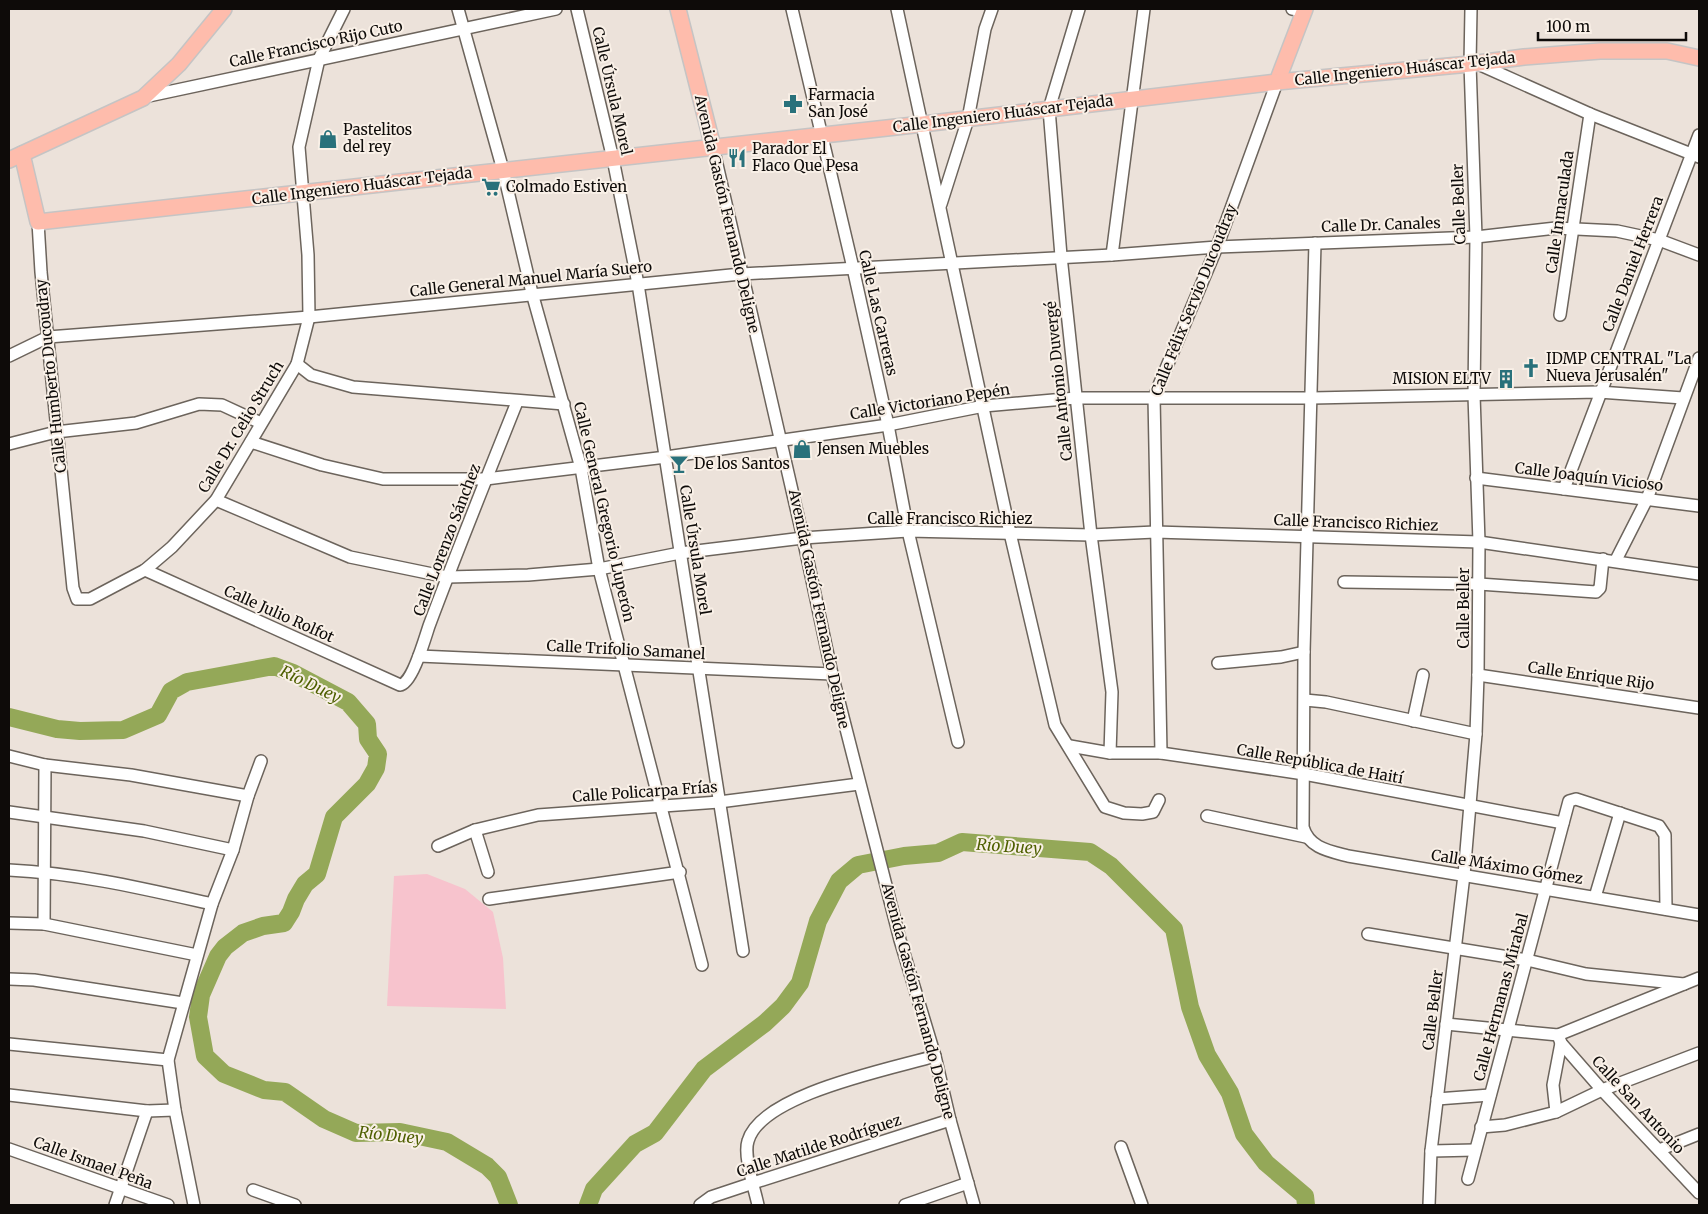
<svg xmlns="http://www.w3.org/2000/svg" width="1708" height="1214" font-family="Merriweather,serif">
<style>
.park{fill:#f7c3cd}
.lines{fill:none;stroke-linecap:round;stroke-linejoin:round}
.river{stroke:#94a858;stroke-width:18}
.minor-casing{stroke:#6c645c;stroke-width:14}
.major-casing{stroke:#c5c4c4;stroke-width:18}
.minor{stroke:#fff;stroke-width:11}
.major{stroke:#febcac;stroke-width:15}
.labels{text-anchor:middle;stroke-width:4;stroke-linejoin:round;paint-order:stroke}
.street-label{font-size:15px;fill:#0e0b09;stroke:#f9f0e7}
.poi-label{font-size:15px;fill:#0e0b09;stroke:#f9f0e7;text-anchor:start}
.water-label{font-size:16px;font-style:italic;fill:#4e5f00;stroke:#f9f0e7}
</style>
<rect width="100%" height="100%" fill="#ece2da"/>
<!-- park -->
<polygon class="park" points="427,874 465,889 493,912 503,958 506,1009 387,1006 394,876"/>
<g class="lines">
<!-- river -->
<g class="river">
<polyline points="9,717 57,729 80,731 123,730 158,715 171,691 187,682 274,666 293,673 348,702 367,724 368,739 378,754 376,768 367,784 334,817 317,874 305,884 296,899 291,912 284,923 263,926 243,933 225,947 218,956 201,995 198,1017 205,1056 224,1074 264,1090 285,1092 324,1119 356,1133 400,1132 447,1142 487,1166 498,1177 509,1205"/>
<polyline points="588,1205 594,1189 635,1144 655,1133 704,1069 765,1023 783,1006 800,983 818,921 839,881 858,865 904,856 938,853 962,842 1090,852 1111,866 1174,929 1190,1007 1207,1055 1230,1093 1244,1134 1266,1163 1305,1196 1306,1205"/>
</g>
<!-- minor casing -->
<g class="minor-casing">
<g id="minor">
<polyline points="458,9 503,170 532,293 581,468 599,569 702,965"/>
<polyline points="577,9 613,159 638,284 743,951"/>
<polyline points="792,9 853,268 888,425 908,531 958,742"/>
<polyline points="897,9 1010,533 1055,725 1105,807 1124,813 1142,814 1153,812 1159,800"/>
<polyline points="1079,9 1049,109 1061,256 1091,535 1112,692 1110,753"/>
<polyline points="1292,9 1304,11"/>
<polyline points="1476,63 1590,114 1699,157"/>
<polyline points="144,97 556,9"/>
<polyline points="713,147 803,538 832,674 900,940 935,1056 950,1120 974,1205"/>
<polyline points="941,204 968,119 985,29 992,9"/>
<polyline points="38,222 41,272 73,588 77,599 90,599 145,570 172,547 216,500 297,364 309,317 308,255 299,147 319,59 344,9"/>
<path d="M 1315,243 L 1304,652 L 1303,827 C 1309,848 1329,851 1348,856 L 1699,915"/>
<polyline points="1112,255 1144,9"/>
<polyline points="1560,315 1590,114"/>
<polyline points="9,356 48,337 309,317 741,274 1112,255 1217,247 1476,237 1556,228 1617,231 1659,240 1699,255"/>
<polyline points="297,364 311,375 353,387 564,404"/>
<polyline points="251,442 322,465 383,479 486,479 666,457 888,425 984,406 1076,398 1312,398 1599,392 1683,398"/>
<polyline points="9,444 56,432 136,423 199,404 222,405 261,423"/>
<polyline points="1476,478 1699,506"/>
<polyline points="1564,489 1699,135"/>
<polyline points="216,500 350,557 447,577 528,575 599,569 680,553 803,538 908,531 1091,535 1155,532 1479,542 1699,574"/>
<polyline points="1616,560 1647,499 1699,358"/>
<path d="M 145,570 L 400,685 C 412,684 425,638 429,626 C 457,551 487,477 517,402"/>
<polyline points="1344,582 1479,584 1596,592 1600,588 1603,559"/>
<polyline points="419,656 832,674"/>
<polyline points="1218,663 1281,657 1304,652"/>
<polyline points="1478,675 1699,708"/>
<polyline points="1305,700 1326,702 1476,734"/>
<polyline points="1413,721 1423,675"/>
<polyline points="1070,746 1110,753 1161,753 1304,774 1563,823"/>
<polyline points="1161,753 1154,397 1217,247 1277,82"/>
<polyline points="9,756 45,765 131,775 248,796"/>
<polyline points="9,812 144,831 233,850"/>
<polyline points="1207,816 1306,837"/>
<polyline points="475,830 488,872"/>
<polyline points="438,846 475,830 538,815 719,802 859,784"/>
<path d="M 9,870 C 78,873 145,889 212,904"/>
<polyline points="1595,897 1620,813"/>
<polyline points="489,899 680,872"/>
<polyline points="9,923 44,924 197,955"/>
<polyline points="44,924 45,765"/>
<polyline points="1368,934 1527,960 1586,974 1684,984"/>
<polyline points="9,979 34,980 183,1003"/>
<polyline points="1446,1024 1558,1035 1699,978"/>
<polyline points="1558,1035 1561,1043 1602,1090 1699,1193"/>
<polyline points="9,1044 168,1060"/>
<polyline points="9,1095 147,1111 175,1110"/>
<polyline points="1437,1099 1490,1095"/>
<polyline points="1556,1112 1553,1085 1561,1043"/>
<polyline points="1481,1127 1505,1125 1556,1112 1602,1090 1699,1053"/>
<polyline points="1121,1147 1142,1205"/>
<polyline points="9,1149 168,1205"/>
<polyline points="1659,1150 1699,1134"/>
<polyline points="1431,1151 1475,1150"/>
<polyline points="1468,1179 1569,801 1576,799 1659,826 1665,835 1666,909"/>
<polyline points="253,1190 295,1205"/>
<polyline points="115,1205 147,1111"/>
<polyline points="194,1205 175,1110 168,1060 212,904 233,850 248,796 261,761"/>
<polyline points="700,1205 711,1197 753,1183 950,1120"/>
<path d="M 758,1205 C 755,1190 743,1156 748,1141 C 761,1094 891,1069 935,1056"/>
<polyline points="905,1205 968,1183"/>
<polyline points="1429,1205 1431,1151 1464,875 1476,734 1478,675 1479,542 1474,395 1476,237 1470,64 1471,9"/>
</g>
</g>
<!-- major casing -->
<g class="major-casing">
<g id="major">
<polyline points="678,9 713,147"/>
<polyline points="1277,82 1305,9"/>
<polyline points="22,154 38,222 923,124 1277,82 1470,64 1524,57 1600,51 1667,51 1699,58"/>
<polyline points="9,160 143,98 179,64 224,9"/>
</g>
</g>
<!-- minor -->
<use href="#minor" class="minor"/>
<!-- major -->
<use href="#major" class="major"/>
</g>
<!-- icons -->
<defs>
<g id="pharmacy-bare" transform="scale(1.5)"><path d="M-2-6h4v4h4v4h-4v4h-4v-4h-4v-4h4Z" fill="#29717b" stroke="#f9f0e7" stroke-width="2.5" paint-order="stroke"/></g>
<g id="shop-bare" transform="scale(1.5)"><path d="M-5-2.5h2.3a2.7 3.5 0 0 1 5.4 0H5L5.5 6h-11ZM-1.5-2.5h3a1.5 2.3 0 0 0-3 0Z" fill="#29717b" stroke="#f9f0e7" stroke-width="2.5" paint-order="stroke"/></g>
<g id="restaurant-bare" transform="scale(1.5)"><path d="M-5-6h1v4h1v-4h1v4h1v-4h1v5L-1.5 .5V6h-2V.5L-5-1ZM5-6V6H3V1.5H1.5Q1.5-4 5-6Z" fill="#29717b" stroke="#f9f0e7" stroke-width="2.5" paint-order="stroke"/></g>
<g id="supermarket-bare" transform="scale(1.5)"><path d="M-6-5.5h2.5l.6 2H6L4.5 2H-2.5L-4.4-4H-6ZM-1.5 3.2a1.3 1.3 0 1 0 .1 0ZM3 3.2a1.3 1.3 0 1 0 .1 0Z" fill="#29717b" stroke="#f9f0e7" stroke-width="2.5" paint-order="stroke"/></g>
<g id="church-bare" transform="scale(1.5)"><path d="M-1.2-6h2.4v3.5h3.3v2.4h-3.3V6h-2.4V-.1h-3.3v-2.4h3.3Z" fill="#29717b" stroke="#f9f0e7" stroke-width="2.5" paint-order="stroke"/></g>
<g id="building-bare" transform="scale(1.5)"><path d="M-4-6H4V6H1V3H-1V6H-4ZM-2.5-4.3h1.7v1.8h-1.7ZM.8-4.3h1.7v1.8H.8ZM-2.5-1h1.7V.8h-1.7ZM.8-1h1.7V.8H.8Z" fill="#29717b" stroke="#f9f0e7" stroke-width="2.5" paint-order="stroke"/></g>
<g id="bar-bare" transform="scale(1.5)"><path d="M-6-5H6L.8 .8V4.5H3.5V6h-7V4.5H-.8V.8Z" fill="#29717b" stroke="#f9f0e7" stroke-width="2.5" paint-order="stroke"/></g>
</defs>
<g fill-rule="evenodd">
<use href="#pharmacy-bare" x="793" y="104"/>
<use href="#shop-bare" x="328" y="139"/>
<use href="#restaurant-bare" x="737" y="158"/>
<use href="#supermarket-bare" x="491" y="187"/>
<use href="#church-bare" x="1531" y="368"/>
<use href="#building-bare" x="1506" y="379"/>
<use href="#shop-bare" x="802" y="449"/>
<use href="#bar-bare" x="679" y="464"/>
</g>
<g class="labels">
<!-- street labels -->
<g class="street-label">
<text transform="translate(316 44) rotate(-12)" y="5">Calle Francisco Rijo Cuto</text>
<text transform="translate(1405 69) rotate(-6)" y="5">Calle Ingeniero Huáscar Tejada</text>
<text transform="translate(612 91) rotate(77)" y="5">Calle Úrsula Morel</text>
<text transform="translate(1003 114) rotate(-7)" y="5">Calle Ingeniero Huáscar Tejada</text>
<text transform="translate(362 186) rotate(-7)" y="5">Calle Ingeniero Huáscar Tejada</text>
<text transform="translate(1459 204) rotate(-92)" y="5">Calle Beller</text>
<text transform="translate(1560 212) rotate(-82)" y="5">Calle Inmaculada</text>
<text transform="translate(727 214) rotate(77)" y="5">Avenida Gastón Fernando Deligne</text>
<text transform="translate(1381 225) rotate(-2)" y="5">Calle Dr. Canales</text>
<text transform="translate(1633 264) rotate(-69)" y="5">Calle Daniel Herrera</text>
<text transform="translate(531 279) rotate(-6)" y="5">Calle General Manuel María Suero</text>
<text transform="translate(1194 300) rotate(-68)" y="5">Calle Félix Servio Ducoudray</text>
<text transform="translate(878 313) rotate(77)" y="5">Calle Las Carreras</text>
<text transform="translate(51 376) rotate(-96)" y="5">Calle Humberto Ducoudray</text>
<text transform="translate(1059 381) rotate(-96)" y="5">Calle Antonio Duvergé</text>
<text transform="translate(930 402) rotate(-9)" y="5">Calle Victoriano Pepén</text>
<text transform="translate(241 427) rotate(-59)" y="5">Calle Dr. Celio Struch</text>
<text transform="translate(1589 477) rotate(7)" y="5">Calle Joaquín Vicioso</text>
<text transform="translate(604 512) rotate(77)" y="5">Calle General Gregorio Luperón</text>
<text x="950" y="524">Calle Francisco Richiez</text>
<text transform="translate(1356 523) rotate(2)" y="5">Calle Francisco Richiez</text>
<text transform="translate(447 540) rotate(-69)" y="5">Calle Lorenzo Sánchez</text>
<text transform="translate(695 550) rotate(81)" y="5">Calle Úrsula Morel</text>
<text transform="translate(1464 608) rotate(-90)" y="5">Calle Beller</text>
<text transform="translate(819 609) rotate(78)" y="5">Avenida Gastón Fernando Deligne</text>
<text transform="translate(279 614) rotate(24)" y="5">Calle Julio Rolfot</text>
<text transform="translate(626 650) rotate(3)" y="5">Calle Trifolio Samanel</text>
<text transform="translate(1591 676) rotate(8)" y="5">Calle Enrique Rijo</text>
<text transform="translate(1320 764) rotate(10)" y="5">Calle República de Haití</text>
<text transform="translate(645 792) rotate(-4)" y="5">Calle Policarpa Frías</text>
<text transform="translate(1507 867) rotate(9)" y="5">Calle Máximo Gómez</text>
<text transform="translate(1501 997) rotate(-75)" y="5">Calle Hermanas Mirabal</text>
<text transform="translate(918 1001) rotate(75)" y="5">Avenida Gastón Fernando Deligne</text>
<text transform="translate(1433 1010) rotate(-83)" y="5">Calle Beller</text>
<text transform="translate(1638 1105) rotate(47)" y="5">Calle San Antonio</text>
<text transform="translate(819 1146) rotate(-18)" y="5">Calle Matilde Rodríguez</text>
<text transform="translate(93 1163) rotate(20)" y="5">Calle Ismael Peña</text>
</g>
<!-- poi labels -->
<g class="poi-label">
<text x="808" y="100">Farmacia<tspan x="808" dy="17">San José</tspan></text>
<text x="343" y="135">Pastelitos<tspan x="343" dy="17">del rey</tspan></text>
<text x="752" y="154">Parador El<tspan x="752" dy="17">Flaco Que Pesa</tspan></text>
<text x="506" y="192">Colmado Estiven</text>
<text x="1546" y="364">IDMP CENTRAL "La<tspan x="1546" dy="17">Nueva Jerusalén"</tspan></text>
<text x="1491" y="384" text-anchor="end">MISION ELTV</text>
<text x="817" y="454">Jensen Muebles</text>
<text x="694" y="469">De los Santos</text>
</g>
<!-- water labels -->
<g class="water-label">
<text transform="translate(311 684) rotate(26)" y="6">Río Duey</text>
<text transform="translate(1009 846) rotate(4)" y="6">Río Duey</text>
<text transform="translate(391 1135) rotate(6)" y="6">Río Duey</text>
</g>
</g>
<!-- border -->
<rect width="1708" height="1214" fill="none" stroke="#0e0b09" stroke-width="20"/>
<!-- scale -->
<path d="M1538 32v8h148v-8" fill="none" stroke="#0e0b09" stroke-width="2.5"/>
<text x="1546" y="32" font-size="15" fill="#0e0b09" stroke="#f9f0e7" stroke-width="4" paint-order="stroke">100 m</text>
</svg>
